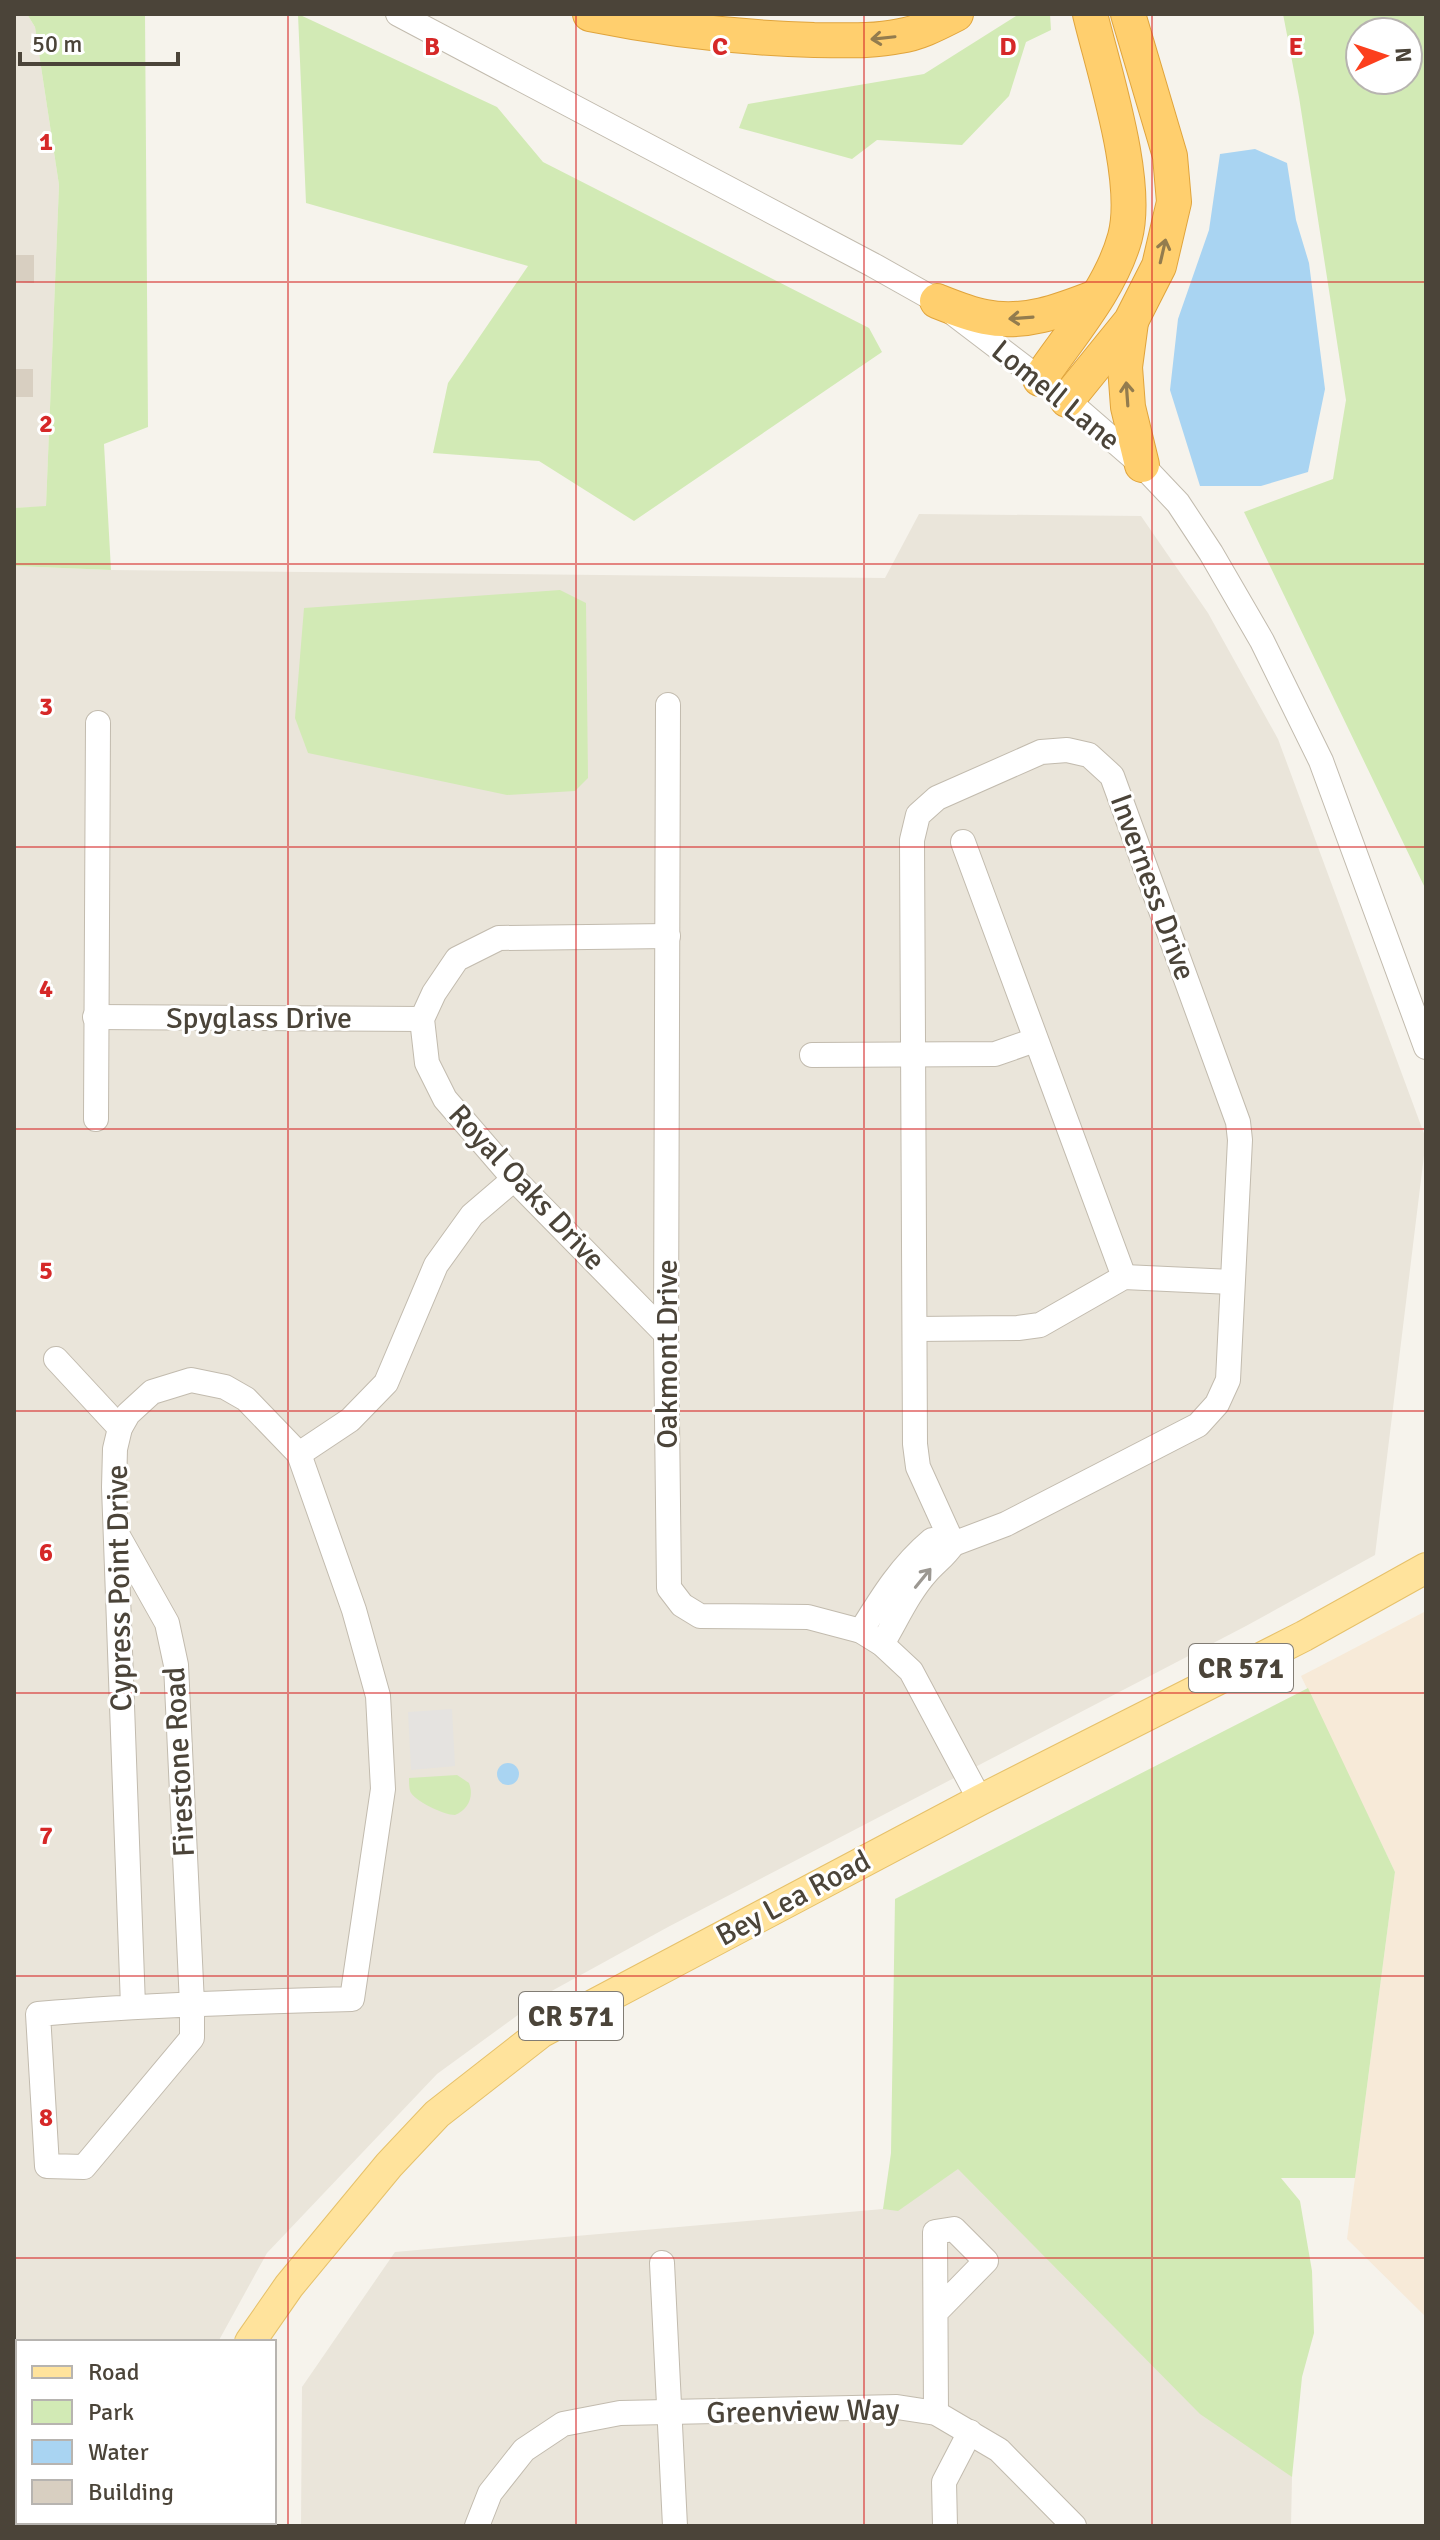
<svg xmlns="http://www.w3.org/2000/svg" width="1440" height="2540" font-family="Signika,sans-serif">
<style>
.residential{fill:#eae5da}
.commercial{fill:#f7ead8}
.green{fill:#d2eab5;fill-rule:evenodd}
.parking{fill:#e5e3e0}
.water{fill:#a9d4f2}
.building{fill:#d8cfc1}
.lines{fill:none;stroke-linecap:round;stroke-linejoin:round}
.minor-casing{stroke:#c2bbae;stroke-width:26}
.major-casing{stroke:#e6c16a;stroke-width:32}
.highway-casing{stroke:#e0a43c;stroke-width:36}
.minor{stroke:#fff;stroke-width:24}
.major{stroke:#ffe39c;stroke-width:30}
.highway{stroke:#ffcf6e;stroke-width:34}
.oneway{stroke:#937c4e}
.oneway2{stroke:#9c9892}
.grid{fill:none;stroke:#d62828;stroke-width:2;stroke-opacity:0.55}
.labels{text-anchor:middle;stroke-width:6;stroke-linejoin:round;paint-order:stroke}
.shield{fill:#fff;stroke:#817c74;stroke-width:2}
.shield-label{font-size:28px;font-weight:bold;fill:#4b4439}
.street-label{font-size:30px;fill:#4b4439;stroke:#fff}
.grid-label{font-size:26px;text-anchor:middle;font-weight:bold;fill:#d62828;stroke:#fff;stroke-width:6;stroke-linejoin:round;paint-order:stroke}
</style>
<rect width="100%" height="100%" fill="#f6f3ec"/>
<!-- residential -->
<g class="residential">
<polygon points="14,14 27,14 35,27 59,185 46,507 14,508"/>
<polygon points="919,514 1141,516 1208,613 1278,739 1426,1139 1375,1555 1246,1626 668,1927 548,1993 437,2074 267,2253 218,2342 18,2342 18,2472 14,2471 14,566 111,570 885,578"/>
<polygon points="961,2145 1292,2477 1291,2526 301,2526 302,2387 395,2252 883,2209"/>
</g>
<!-- commercial -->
<polygon class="commercial" points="1426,1611 1426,2317 1347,2239 1395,1872 1301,1676"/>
<!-- green -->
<g class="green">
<polygon points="27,14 145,14 148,427 104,444 111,570 14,566 14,508 46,506 59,185 35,27"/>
<polygon points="298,14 497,107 543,162 869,328 882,352 634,521 539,461 433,453 448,383 528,266 306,203"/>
<polygon points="1019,14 1050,14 1051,30 1026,42 1009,96 962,145 877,140 852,159 739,128 748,104 924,74"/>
<path d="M 1283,14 L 1426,14 L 1426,890 L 1244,512 L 1333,479 L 1346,400 L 1299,97 ZM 1408,32 L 1408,80 L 1360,80 L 1360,32 Z"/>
<polygon points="560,590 586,603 588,778 575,791 507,795 308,753 295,718 304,608"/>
<polygon points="1308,1688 1395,1872 1355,2178 1281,2178 1300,2201 1312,2271 1314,2333 1302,2377 1292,2477 1200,2414 958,2169 898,2211 883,2209 891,2153 895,1899"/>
<path d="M 457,1775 L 469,1783 C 474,1796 469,1809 455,1815 C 444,1815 414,1801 410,1791 C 409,1787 409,1782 409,1778 Z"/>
<polygon points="14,2471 18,2472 18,2522 117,2522 115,2526 14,2526"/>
</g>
<!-- parking -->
<polygon class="parking" points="452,1709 455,1766 411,1770 408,1712"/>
<!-- water -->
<g class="water">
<polygon points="1255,149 1287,163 1296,220 1309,263 1325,389 1308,472 1261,486 1200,486 1170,390 1178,319 1209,230 1220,154"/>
<circle cx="508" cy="1774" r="11"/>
</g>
<!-- building -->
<g class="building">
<polygon points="14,255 34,255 34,283 14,282"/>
<rect x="14" y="369" width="19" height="28"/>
</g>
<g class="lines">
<!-- minor casing -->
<g class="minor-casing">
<g id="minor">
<polyline points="398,14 873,265 937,301 1067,400 1142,465 1178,503 1211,553 1262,641 1321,761 1426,1047"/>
<polyline points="668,705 666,1334 669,1588 682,1605 700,1616 808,1617 861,1631 882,1644 911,1671 980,1800"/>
<polygon points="1067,750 1089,755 1112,776 1238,1122 1240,1140 1228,1380 1217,1404 1198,1425 1006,1524 953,1544 918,1467 915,1444 912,840 918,815 937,798 1041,752"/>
<polyline points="963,842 1124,1277"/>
<polyline points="95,1017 422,1019"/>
<polyline points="812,1055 995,1054 1035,1040"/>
<polyline points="96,1119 98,723"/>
<polyline points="916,1329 1018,1328 1040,1325 1124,1277 1232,1282"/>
<polyline points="666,1334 514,1179 445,1099 427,1063 422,1019 434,993 457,959 499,938 668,936"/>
<polyline points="56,1359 120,1428"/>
<polyline points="299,1454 350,1420 386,1383 436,1265 472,1215 514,1179"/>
<path d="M 117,1534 L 167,1623 L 176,1665 L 192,2004 L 192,2038 L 84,2167 L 47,2166 L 38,2014 C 143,2005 247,2002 352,1999 L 383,1789 L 378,1696 L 354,1610 L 299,1454 L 246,1399 L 225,1387 L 191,1380 L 152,1392 L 128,1414 L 120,1428 L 115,1449 L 114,1487 L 133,2006"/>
<path d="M 861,1631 C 882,1597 901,1566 932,1540 L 953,1544 C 945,1556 936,1562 927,1572 C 908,1593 896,1621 882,1644"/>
<polyline points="662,2263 675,2526"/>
<polyline points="936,2312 986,2261 954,2229 935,2232 936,2413"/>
<polyline points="477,2526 490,2493 524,2450 563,2424 620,2413 897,2407 936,2413 999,2450 1074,2526"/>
<polyline points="945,2526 944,2482 970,2432"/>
</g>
</g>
<!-- major casing -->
<g class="major-casing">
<g id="major">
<polyline points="250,2342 289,2286 389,2165 437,2114 542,2032 980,1800 1304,1636 1426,1568"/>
<polyline points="166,2526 167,2522"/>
</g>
</g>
<!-- highway casing -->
<g class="highway-casing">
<g id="highway">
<path d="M 590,14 C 664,29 739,38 814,40 C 843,40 872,42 900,36 C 920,33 938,23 956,14"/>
<path d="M 937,301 C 952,307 969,314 985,317 C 1024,325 1060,311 1096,297"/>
<polyline points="1131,322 1125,367 1128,407 1142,465"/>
<path d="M 1040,379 C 1069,336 1111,289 1125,237 C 1140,181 1104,72 1090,14"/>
<polyline points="1067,400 1131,321 1159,266 1174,202 1170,156 1128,14"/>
</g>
</g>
<!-- minor -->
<use href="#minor" class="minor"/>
<!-- major -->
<use href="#major" class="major"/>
<!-- highway -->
<use href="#highway" class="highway"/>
</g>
<!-- one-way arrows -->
<defs><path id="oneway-shaft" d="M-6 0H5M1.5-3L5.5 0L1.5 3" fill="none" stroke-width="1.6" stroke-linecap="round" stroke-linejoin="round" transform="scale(2)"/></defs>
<g class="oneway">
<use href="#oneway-shaft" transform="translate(883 38) rotate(174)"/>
<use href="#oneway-shaft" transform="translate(1163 251) rotate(-77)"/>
<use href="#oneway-shaft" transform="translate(1021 318) rotate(176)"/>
<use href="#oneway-shaft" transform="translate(1127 394) rotate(-94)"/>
</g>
<use class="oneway2" href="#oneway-shaft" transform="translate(923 1578) rotate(-51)"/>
<!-- grid -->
<path class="grid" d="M 288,14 L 288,2526M 576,14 L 576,2526M 864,14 L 864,2526M 1152,14 L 1152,2526M 14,282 L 1426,282M 14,564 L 1426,564M 14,847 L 1426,847M 14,1129 L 1426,1129M 14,1411 L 1426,1411M 14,1693 L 1426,1693M 14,1976 L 1426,1976M 14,2258 L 1426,2258"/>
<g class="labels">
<!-- shield labels -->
<g class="shield">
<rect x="1189" y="1644" width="104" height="48" rx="6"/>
<rect x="519" y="1992" width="104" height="48" rx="6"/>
</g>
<g class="shield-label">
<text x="1241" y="1678">CR 571</text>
<text x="571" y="2026">CR 571</text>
</g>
<!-- street labels -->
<g class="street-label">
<text transform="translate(1056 395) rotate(39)" y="10">Lomell Lane</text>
<text transform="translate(1153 887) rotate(70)" y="10">Inverness Drive</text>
<text x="259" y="1028">Spyglass Drive</text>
<text transform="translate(527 1187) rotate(47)" y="10">Royal Oaks Drive</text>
<text transform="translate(667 1354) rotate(-90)" y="10">Oakmont Drive</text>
<text transform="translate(119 1588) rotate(-91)" y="10">Cypress Point Drive</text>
<text transform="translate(179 1762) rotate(-93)" y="10">Firestone Road</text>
<text transform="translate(793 1898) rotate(-28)" y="10">Bey Lea Road</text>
<text transform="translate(803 2411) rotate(-1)" y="10">Greenview Way</text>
</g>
</g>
<g class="grid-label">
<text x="432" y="55">B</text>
<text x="720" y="55">C</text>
<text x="1008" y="55">D</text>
<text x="1296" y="55">E</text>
<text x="46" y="150">1</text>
<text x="46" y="432">2</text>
<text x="46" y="715">3</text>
<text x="46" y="997">4</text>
<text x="46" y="1279">5</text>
<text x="46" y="1561">6</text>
<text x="46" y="1844">7</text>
<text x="46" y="2126">8</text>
</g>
<!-- border -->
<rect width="1440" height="2540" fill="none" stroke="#4b4439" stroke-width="32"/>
<!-- legend -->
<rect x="16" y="2340" width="260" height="184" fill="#ffffff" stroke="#b7b4b0" stroke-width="2"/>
<rect x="32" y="2366" width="40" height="12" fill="#ffe39c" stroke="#b7b4b0" stroke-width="2"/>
<text x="88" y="2380" font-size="24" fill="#4b4439">Road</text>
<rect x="32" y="2400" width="40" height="24" fill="#d2eab5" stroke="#b7b4b0" stroke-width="2"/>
<text x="88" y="2420" font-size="24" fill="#4b4439">Park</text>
<rect x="32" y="2440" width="40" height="24" fill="#a9d4f2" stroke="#b7b4b0" stroke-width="2"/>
<text x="88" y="2460" font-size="24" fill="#4b4439">Water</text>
<rect x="32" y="2480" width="40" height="24" fill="#d8cfc1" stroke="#b7b4b0" stroke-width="2"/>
<text x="88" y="2500" font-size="24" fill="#4b4439">Building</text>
<!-- north arrow -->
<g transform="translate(1384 56) rotate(87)"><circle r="38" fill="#ffffff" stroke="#b7b4b0" stroke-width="2"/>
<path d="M0-6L14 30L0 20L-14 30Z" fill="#fc3f1d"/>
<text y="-12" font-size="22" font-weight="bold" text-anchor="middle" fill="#4b4439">N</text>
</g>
<!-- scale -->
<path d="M20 52v12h158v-12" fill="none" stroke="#4b4439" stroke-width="4"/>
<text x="32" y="52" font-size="24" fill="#4b4439" stroke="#ffffff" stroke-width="6" paint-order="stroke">50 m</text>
</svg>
